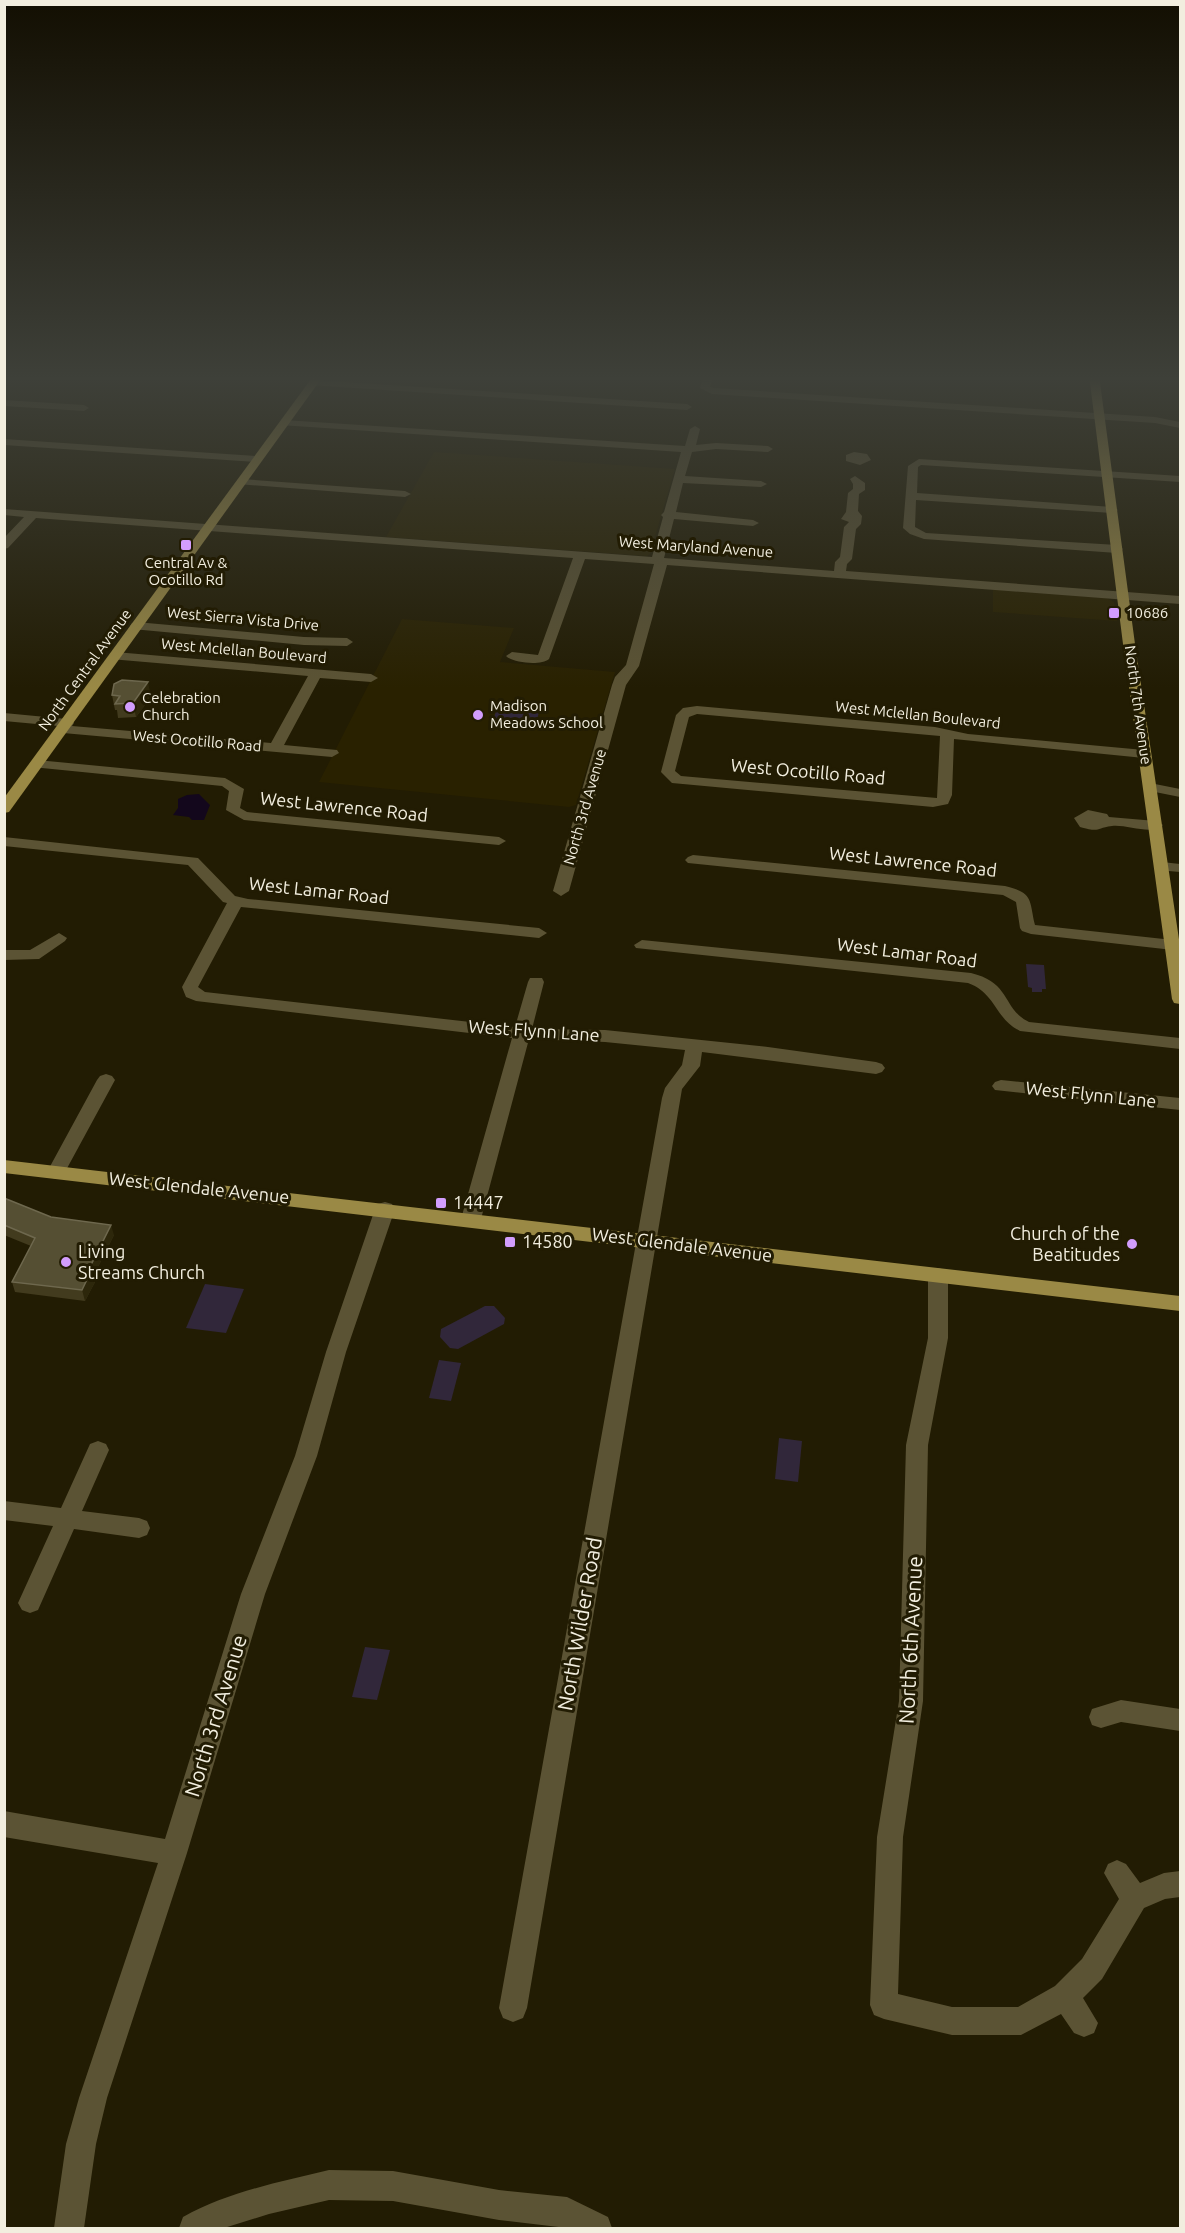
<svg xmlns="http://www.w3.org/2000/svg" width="1185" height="2233" font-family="Ubuntu,sans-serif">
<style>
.built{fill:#292100}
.green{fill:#31273a}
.water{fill:#13071c}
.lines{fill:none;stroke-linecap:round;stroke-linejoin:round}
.minor{fill:#5b5334;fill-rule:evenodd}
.major{fill:#9a8945;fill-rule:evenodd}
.wall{fill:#423b1e}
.shaded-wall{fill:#2d270b}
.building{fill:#554f33;stroke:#6e684e;stroke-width:1.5}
.poi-dot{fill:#d29dfd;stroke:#221c03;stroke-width:2}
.labels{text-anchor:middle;stroke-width:6;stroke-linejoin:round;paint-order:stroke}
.far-street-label{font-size:15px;fill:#f2eedf;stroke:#221c03}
.far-poi-label{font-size:15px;fill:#f2eedf;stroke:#221c03;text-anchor:start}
.street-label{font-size:18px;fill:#f2eedf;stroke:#221c03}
.poi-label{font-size:18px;fill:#f2eedf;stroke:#221c03;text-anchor:start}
.near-street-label{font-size:21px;fill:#f2eedf;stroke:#221c03}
</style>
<rect width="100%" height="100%" fill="#221c03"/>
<!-- built -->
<g class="built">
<polygon points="434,452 675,469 650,554 647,556 386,537"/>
<polygon points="993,589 1107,598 1114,602 1117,621 993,612"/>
<polygon points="402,619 514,628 500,662 615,672 576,805 569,807 319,782"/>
</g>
<!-- green -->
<g class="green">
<polygon points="500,702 541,705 536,723 493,719"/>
<polygon points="1026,964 1044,965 1046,989 1042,989 1042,992 1032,992 1032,988 1028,987"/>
<polygon points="205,1284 244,1289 226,1333 186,1328"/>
<polygon points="485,1306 494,1306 505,1318 504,1324 458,1349 450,1348 440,1337 441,1329"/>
<polygon points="439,1360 461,1363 451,1401 429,1398"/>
<polygon points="779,1438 802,1441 798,1482 775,1479"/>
<polygon points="365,1647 390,1650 377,1700 352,1697"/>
</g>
<!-- water -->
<polygon class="water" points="199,794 210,805 204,820 192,820 189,817 173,815 178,808 178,799 187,795"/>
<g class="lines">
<!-- minor -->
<g class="minor">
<polygon points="704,375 714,375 710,387 714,388 1155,417 1180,422 1180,428 1155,423 712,394 700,388"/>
<polygon points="313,380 687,404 692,407 687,410 309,385 309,381"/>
<polygon points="4,400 84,405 89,408 84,411 4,406"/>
<path d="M 284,420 L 685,446 L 690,429 L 695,426 L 700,429 L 696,445 L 716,443 L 768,446 L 773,449 L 768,452 L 716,449 L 692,452 L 685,476 L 761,481 L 767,484 L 761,487 L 683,483 L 676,512 L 753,520 L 759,523 L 753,526 L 674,519 L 664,558 L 834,571 L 835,562 L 840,557 L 844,527 L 849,522 L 841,519 L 846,512 L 848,493 L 853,489 L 853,484 L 850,479 L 855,476 L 865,483 L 865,490 L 859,494 L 858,511 L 862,516 L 861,524 L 856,529 L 852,559 L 847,564 L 846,571 L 1180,596 L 1180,604 L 667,565 L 639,666 L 626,685 L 569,891 L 561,896 L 553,891 L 612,685 L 615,677 L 626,665 L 654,564 L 585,559 L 549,659 C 541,666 513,663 506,656 L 512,652 L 538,655 L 573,558 L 36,518 L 8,548 L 4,549 L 4,538 L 24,517 L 4,515 L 4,509 L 652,557 L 663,517 L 661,515 L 664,512 L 681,452 L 280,425 L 280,421 Z"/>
<polygon points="4,439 257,456 262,459 257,462 4,445"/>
<polygon points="854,452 867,454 871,460 860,465 846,461 846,455"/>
<polygon points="919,459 1180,476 1180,482 921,465 918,467 917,493 1112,507 1118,510 1112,513 916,500 915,527 926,533 1117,545 1123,549 1117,553 924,539 910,534 903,528 908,466"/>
<polygon points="241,479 405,491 411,494 405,497 237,484 236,482"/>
<polygon points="136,622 304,637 347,638 353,642 347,646 304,645 132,629 130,626 132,623"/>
<polygon points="115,652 371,674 378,678 371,682 320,678 284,745 337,750 339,753 332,757 63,733 58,732 56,729 58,726 4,721 4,713 67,719 72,720 74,723 72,726 271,743 308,676 110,659 109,656"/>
<path d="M 697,706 L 935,727 L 968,734 L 1144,750 L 1151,754 L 1144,758 L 954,739 L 952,795 L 948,804 L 933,807 L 672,783 L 661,772 L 676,715 L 683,708 ZM 697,714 L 940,736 L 937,798 L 681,776 L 675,771 L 689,717 Z"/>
<polygon points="37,760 225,778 244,789 240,808 247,812 499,837 506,841 499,845 244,820 226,810 229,791 222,786 32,767 30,764 32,761"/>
<polygon points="1150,783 1180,789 1180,797 1145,790 1143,787 1145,784"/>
<path d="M 1088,810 L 1107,814 L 1109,817 L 1156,821 L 1163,825 C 1153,836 1126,824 1112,826 C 1095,828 1101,833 1080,827 L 1074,818 Z"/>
<polygon points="4,837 198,858 235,896 248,899 539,928 547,933 539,938 241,907 198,987 205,992 515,1027 528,982 530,978 542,978 544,982 532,1029 605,1030 768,1047 876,1062 882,1064 885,1068 882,1072 876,1074 702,1052 700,1066 682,1089 527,2008 523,2018 513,2022 503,2018 499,2008 662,1098 665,1088 682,1065 685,1050 605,1042 529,1039 481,1219 478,1224 471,1226 464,1224 461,1219 512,1038 196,1001 186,997 182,987 227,903 223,902 188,865 4,846"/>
<path d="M 693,855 L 1005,886 C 1034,893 1029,900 1035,925 L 1173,940 L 1179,942 L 1180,946 L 1173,950 L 1031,934 L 1022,931 L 1020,928 L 1016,902 L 1003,895 L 688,863 L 685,860 L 688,857 Z"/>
<polygon points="1162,862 1180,864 1180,872 1157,870 1154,867"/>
<polygon points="59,933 67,938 65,941 39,959 4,960 4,950 30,950"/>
<path d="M 642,940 L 971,973 C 1012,983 1002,1009 1029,1022 L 1180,1038 L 1180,1049 L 1020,1031 C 995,1019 996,993 968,983 L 636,948 L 634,945 Z"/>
<polygon points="106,1074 112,1076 115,1080 65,1172 63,1177 56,1179 49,1177 47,1172 97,1080 100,1076"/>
<polygon points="1001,1080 1180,1098 1180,1110 995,1090 992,1086 995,1082"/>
<polygon points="385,1202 392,1204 395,1209 346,1352 317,1456 265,1594 187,1853 107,2098 96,2144 84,2228 54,2228 66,2144 79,2098 158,1863 4,1837 4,1811 165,1839 241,1594 295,1456 326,1352 375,1209 378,1204"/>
<polygon points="938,1268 945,1270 948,1275 948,1338 928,1445 923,1701 903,1837 898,1994 952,2007 1018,2007 1055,1986 1082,1959 1119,1899 1104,1873 1108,1864 1117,1860 1126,1864 1140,1883 1164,1873 1180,1871 1180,1897 1165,1899 1144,1908 1102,1979 1083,1998 1098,2023 1094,2033 1084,2037 1074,2033 1061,2014 1021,2035 952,2035 884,2019 874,2015 870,2005 877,1837 899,1701 906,1445 928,1338 928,1275 931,1270"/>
<polygon points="98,1441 106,1444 109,1450 82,1511 139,1518 147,1521 150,1528 147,1535 139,1538 74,1529 38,1610 30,1613 22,1610 18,1603 53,1526 4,1520 4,1501 61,1508 90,1444"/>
<polygon points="1121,1700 1180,1709 1180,1731 1121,1722 1101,1728 1092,1725 1089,1717 1092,1709"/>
<path d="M 329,2170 L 393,2171 L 499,2190 L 567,2197 L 608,2217 L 612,2228 L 567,2228 L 499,2220 L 393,2201 L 329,2200 L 269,2214 L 224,2228 L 179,2228 L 183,2217 C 228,2192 279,2182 329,2170 Z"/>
</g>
<!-- major -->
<g class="major">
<polygon points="314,375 324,375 9,812 4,813 4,798"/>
<polygon points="1089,375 1099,375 1135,644 1180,946 1180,1004 1174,1003 1172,999 1123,644"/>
<polygon points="4,1160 1180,1296 1180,1311 4,1173"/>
</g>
</g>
<!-- wall -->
<g class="wall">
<polygon points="112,695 151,697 136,717 118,718 117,710 115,710"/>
<polygon points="4,1198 51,1217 114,1235 93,1277 95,1282 85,1301 15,1292 12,1282 31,1246 4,1235"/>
</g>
<!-- shaded-wall -->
<g class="shaded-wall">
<polygon points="148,682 151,697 136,717 133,703"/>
<polygon points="111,1225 114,1235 93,1277 95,1282 85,1301 82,1290 88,1271"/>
</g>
<!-- building -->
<g class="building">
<polygon points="122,680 148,682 133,703 115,704 120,696 112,695 114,684"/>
<polygon points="4,1198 51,1217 111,1225 88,1271 91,1271 82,1290 12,1282 35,1238 4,1225"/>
</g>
<!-- sky -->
<linearGradient id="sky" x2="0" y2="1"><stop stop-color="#130f02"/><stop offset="0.55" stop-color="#3e4039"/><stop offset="1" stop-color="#3e4039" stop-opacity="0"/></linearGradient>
<rect width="1185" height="688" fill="url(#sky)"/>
<!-- markers -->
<g class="poi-dot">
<rect x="180" y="539" width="12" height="12" rx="3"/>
<rect x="1108" y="607" width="12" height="12" rx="3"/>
<circle cx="130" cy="707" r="6"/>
<circle cx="478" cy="715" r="6"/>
<rect x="435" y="1197" width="12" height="12" rx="3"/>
<rect x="504" y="1236" width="12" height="12" rx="3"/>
<circle cx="1132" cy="1244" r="6"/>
<circle cx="66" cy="1262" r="6"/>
</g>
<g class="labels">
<!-- far-street labels -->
<g class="far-street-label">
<text transform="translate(696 547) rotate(4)" y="5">West Maryland Avenue</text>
<text transform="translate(243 619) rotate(5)" y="5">West Sierra Vista Drive</text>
<text transform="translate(244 651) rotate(5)" y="5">West Mclellan Boulevard</text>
<text transform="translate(85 670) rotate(-54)" y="5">North Central Avenue</text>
<text transform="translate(1138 705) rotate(82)" y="5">North 7th Avenue</text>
<text transform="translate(918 715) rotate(6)" y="5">West Mclellan Boulevard</text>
<text transform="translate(197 741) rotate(5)" y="5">West Ocotillo Road</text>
<text transform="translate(585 807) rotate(-74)" y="5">North 3rd Avenue</text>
</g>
<!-- far-poi labels -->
<g class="far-poi-label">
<text x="186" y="568" text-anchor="middle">Central Av &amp;<tspan x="186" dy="17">Ocotillo Rd</tspan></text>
<text x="1126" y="618">10686</text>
<text x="142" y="703">Celebration<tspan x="142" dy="17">Church</tspan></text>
<text x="490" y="711">Madison<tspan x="490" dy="17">Meadows School</tspan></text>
</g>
<!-- street labels -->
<g class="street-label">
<text transform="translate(808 772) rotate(5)" y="6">West Ocotillo Road</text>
<text transform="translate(344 807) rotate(6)" y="6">West Lawrence Road</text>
<text transform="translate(913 862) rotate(6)" y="6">West Lawrence Road</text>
<text transform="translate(319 891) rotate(6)" y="6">West Lamar Road</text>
<text transform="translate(907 953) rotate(7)" y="6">West Lamar Road</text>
<text transform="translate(534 1031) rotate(4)" y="6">West Flynn Lane</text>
<text transform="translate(1091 1095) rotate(6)" y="6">West Flynn Lane</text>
<text transform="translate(199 1188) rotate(6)" y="6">West Glendale Avenue</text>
<text transform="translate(682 1245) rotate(7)" y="6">West Glendale Avenue</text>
</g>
<!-- poi labels -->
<g class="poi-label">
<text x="453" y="1209">14447</text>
<text x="1120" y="1240" text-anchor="end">Church of the<tspan x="1120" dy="21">Beatitudes</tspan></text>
<text x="522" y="1248">14580</text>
<text x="78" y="1258">Living<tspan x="78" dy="21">Streams Church</tspan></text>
</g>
<!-- near-street labels -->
<g class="near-street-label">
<text transform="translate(580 1624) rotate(-80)" y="7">North Wilder Road</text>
<text transform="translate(911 1640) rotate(-87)" y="7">North 6th Avenue</text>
<text transform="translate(216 1716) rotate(-73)" y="7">North 3rd Avenue</text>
</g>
</g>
<!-- border -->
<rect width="1185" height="2233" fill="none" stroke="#f2eedf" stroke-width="12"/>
</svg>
